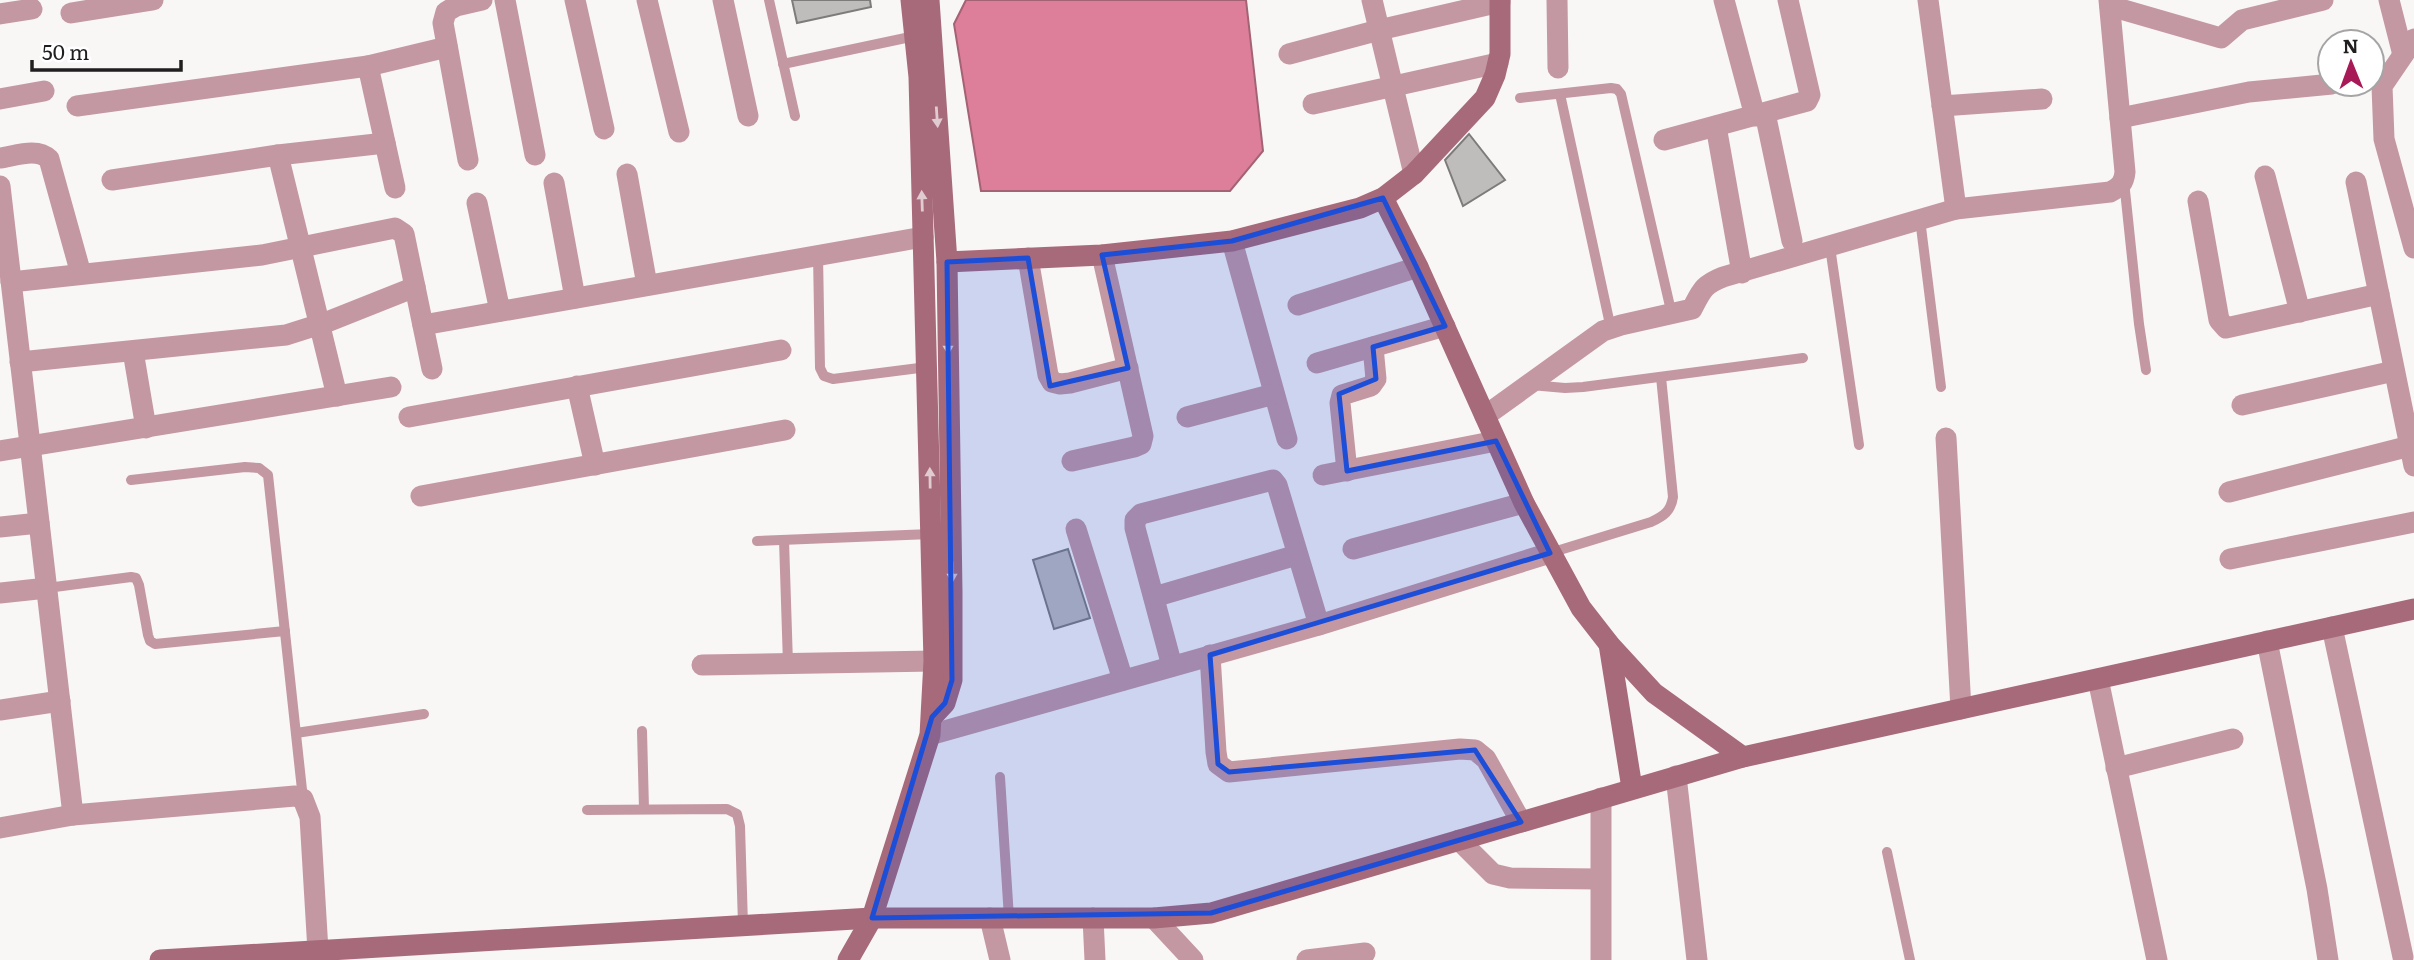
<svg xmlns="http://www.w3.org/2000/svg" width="2414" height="960" font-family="Literata,serif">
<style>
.water{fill:#dd7f9a;stroke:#a46275;stroke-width:2}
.building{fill:#bfbcbc;stroke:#7e7b7b;stroke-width:2}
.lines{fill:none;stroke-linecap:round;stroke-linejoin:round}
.lane{stroke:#c498a3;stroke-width:10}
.street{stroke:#c498a3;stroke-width:21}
.secondary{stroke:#a76a7b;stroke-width:21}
.oneway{fill:#e0cbd1}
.marked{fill:#1d4ed8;fill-opacity:0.2;stroke:#1d4ed8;stroke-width:5;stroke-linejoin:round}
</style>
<rect width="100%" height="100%" fill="#f9f6f6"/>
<!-- water -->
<polygon class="water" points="966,0 1246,0 1263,151 1230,191 981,191 954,24"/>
<!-- building -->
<g class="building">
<polygon points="792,0 870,0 871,7 797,23"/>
<polygon points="1469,134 1505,180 1463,206 1445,160"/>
<polygon points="1068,549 1090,618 1054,629 1033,560"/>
</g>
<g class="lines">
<!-- lane -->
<g class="lane">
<polyline points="769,0 795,116"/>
<polyline points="783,64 915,36"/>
<polyline points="1560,94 1611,329"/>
<polyline points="1520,98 1611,88 1617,89 1621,94 1672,315"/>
<polyline points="2124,181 2139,324 2146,370"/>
<polyline points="1920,219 1941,387"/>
<polyline points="1830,247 1859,445"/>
<polyline points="818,255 820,368 824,376 833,379 927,367"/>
<polyline points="1531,385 1565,388 1583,387 1803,358"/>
<polyline points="131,480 245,467 259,468 268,475 303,799"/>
<polyline points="784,540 788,664"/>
<polyline points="757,541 931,534"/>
<path d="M 1550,553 L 1651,522 C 1664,516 1671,511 1673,497 L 1661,377"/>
<polyline points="47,588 131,577 136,578 139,585 148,635 150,641 155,644 285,631"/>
<polyline points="642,731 644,809"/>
<polyline points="296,733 424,714"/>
<polyline points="1000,777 1009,918"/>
<polyline points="587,810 727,809 737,814 740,826 743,925"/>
<polyline points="1887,852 1910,960"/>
</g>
<!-- street -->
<g class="street">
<polyline points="505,0 535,155"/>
<polyline points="575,0 604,129"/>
<polyline points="647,0 679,132"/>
<polyline points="723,0 748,116"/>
<polyline points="1372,0 1414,174"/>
<polyline points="1557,0 1558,68"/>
<polyline points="1724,0 1755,116"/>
<polyline points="1928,0 1956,209"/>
<polyline points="2389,0 2403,55"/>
<polyline points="2110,6 2221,38 2242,20 2323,0"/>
<polyline points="71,13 153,0"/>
<polyline points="0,14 32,9"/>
<polyline points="2414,39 2382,86 2384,139 2414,248"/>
<polyline points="1289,54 1379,30 1500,2"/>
<polyline points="368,66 395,188"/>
<polyline points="0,99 44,91"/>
<polyline points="1313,104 1498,63"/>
<polyline points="77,106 368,66 447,47"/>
<polyline points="1942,106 2042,99"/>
<polyline points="1765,113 1792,241"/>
<polyline points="2120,118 2249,92 2332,84"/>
<polyline points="1716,126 1742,273"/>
<polyline points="1664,140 1807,101 1810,95 1788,0"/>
<polyline points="278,155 337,396"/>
<path d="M 0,158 C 15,156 37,147 49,159 L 81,274"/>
<polyline points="468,160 443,23 446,12 456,6 482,0"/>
<polyline points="627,174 647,285"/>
<polyline points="2265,176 2300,312"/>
<polyline points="112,180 278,155 385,143"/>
<polyline points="2356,182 2414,466"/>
<polyline points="554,183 575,298"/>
<polyline points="0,186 73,815"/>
<polyline points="2198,201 2219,320 2226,328 2379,294"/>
<polyline points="477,203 500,311"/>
<polyline points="1232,241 1287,439"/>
<polyline points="1028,258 1048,375 1052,382 1060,384 1070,383 1128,368"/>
<polyline points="11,282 262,255 395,228 404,234 432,369"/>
<polyline points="1298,305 1418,267"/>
<polyline points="423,325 923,237"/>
<polyline points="133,351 146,428"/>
<polyline points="20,362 286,335 327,322 415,287"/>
<polyline points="1317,363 1445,326"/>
<polyline points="577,386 595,465"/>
<polyline points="2242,405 2394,371"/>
<path d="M 1485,416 L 1603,331 L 1621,325 L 1692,309 C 1702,290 1703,285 1723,277 L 1956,209 L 2110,192 C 2120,187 2124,183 2125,172 L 2109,0"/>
<polyline points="409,417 781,350"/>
<polyline points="1187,417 1274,394"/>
<polyline points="1946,438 1961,709"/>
<polyline points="0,451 391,387"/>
<polyline points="1072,461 1134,447 1141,444 1143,436 1102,255"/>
<polyline points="1347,471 1340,403 1342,395 1371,386 1376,379 1373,347"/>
<polyline points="1323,475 1496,441"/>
<polyline points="2229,492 2410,446"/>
<polyline points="421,496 785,430"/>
<polyline points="0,527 39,523"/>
<polyline points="1076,529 1123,680"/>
<polyline points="1353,549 1524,503"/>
<polyline points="2230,559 2414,522"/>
<polyline points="0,593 47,588"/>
<polyline points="1154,597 1297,555"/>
<polyline points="2332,627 2403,957"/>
<polyline points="2267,641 2317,889 2328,960"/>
<polyline points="1210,655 1216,752 1218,764 1229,772 1460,749 1475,750 1486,759 1521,822"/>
<polyline points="702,665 934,661"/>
<polyline points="1172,666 1135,528 1135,520 1141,514 1273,480 1277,485 1319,625"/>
<polyline points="2098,679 2157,960"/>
<polyline points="0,710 60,701"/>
<polyline points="930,735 1319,625 1550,553"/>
<polyline points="2116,768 2233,739"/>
<polyline points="1676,776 1697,960"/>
<polyline points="1601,798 1601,960"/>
<polyline points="0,828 73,815 295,796 303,799 310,817 318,951"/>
<polyline points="1459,840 1493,874 1510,878 1600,879"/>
<polyline points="990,918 1000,960"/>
<polyline points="1093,918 1095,960"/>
<polyline points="1154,918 1193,960"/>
<polyline points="1307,960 1365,953"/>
</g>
<!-- secondary -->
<g class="secondary">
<polyline points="929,0 947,262 952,592 952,680 945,703 932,717"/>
<polyline points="1383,198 1418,267 1524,503 1581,608 1609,644 1654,693 1743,757"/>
<polyline points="947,262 1102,255 1232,241 1360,208 1383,198 1414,174 1485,98 1495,75 1500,54 1500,0"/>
<polyline points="1609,644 1632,788"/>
<polyline points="160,960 872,918 1154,918 1211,913 1743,757 2414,609"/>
<polyline points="848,960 872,918 930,735 934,661 919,77 911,0"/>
</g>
</g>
<!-- one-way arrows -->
<defs><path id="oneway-solid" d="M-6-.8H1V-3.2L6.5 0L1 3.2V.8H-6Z" transform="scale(1.75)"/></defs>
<g class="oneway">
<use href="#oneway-solid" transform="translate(937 117) rotate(86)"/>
<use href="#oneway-solid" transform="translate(922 201) rotate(-92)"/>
<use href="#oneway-solid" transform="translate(948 344) rotate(89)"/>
<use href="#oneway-solid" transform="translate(930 478) rotate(-91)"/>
<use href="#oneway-solid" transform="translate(952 572) rotate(89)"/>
</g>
<!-- marked area -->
<path class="marked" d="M 1383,198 L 1445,326 L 1373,347 L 1376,379 L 1339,394 L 1347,471 L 1496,441 L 1550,553 L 1210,655 L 1218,764 L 1229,772 L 1475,750 L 1521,822 L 1211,913 L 872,918 L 932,717 L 945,703 L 952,680 L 947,262 L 1028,258 L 1050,386 L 1128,368 L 1102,255 L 1232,241 Z"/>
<!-- north arrow -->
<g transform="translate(2351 63) rotate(359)"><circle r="33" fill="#ffffff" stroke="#a6a5a5" stroke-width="2"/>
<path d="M0-5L12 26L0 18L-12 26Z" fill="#a81957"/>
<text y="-10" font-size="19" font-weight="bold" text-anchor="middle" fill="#201e1f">N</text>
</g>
<!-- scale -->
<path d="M32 60v10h149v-10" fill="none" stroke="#201e1f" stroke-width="3.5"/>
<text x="42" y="60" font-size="21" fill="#201e1f" stroke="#ffffff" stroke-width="5" paint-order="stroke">50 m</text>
</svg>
